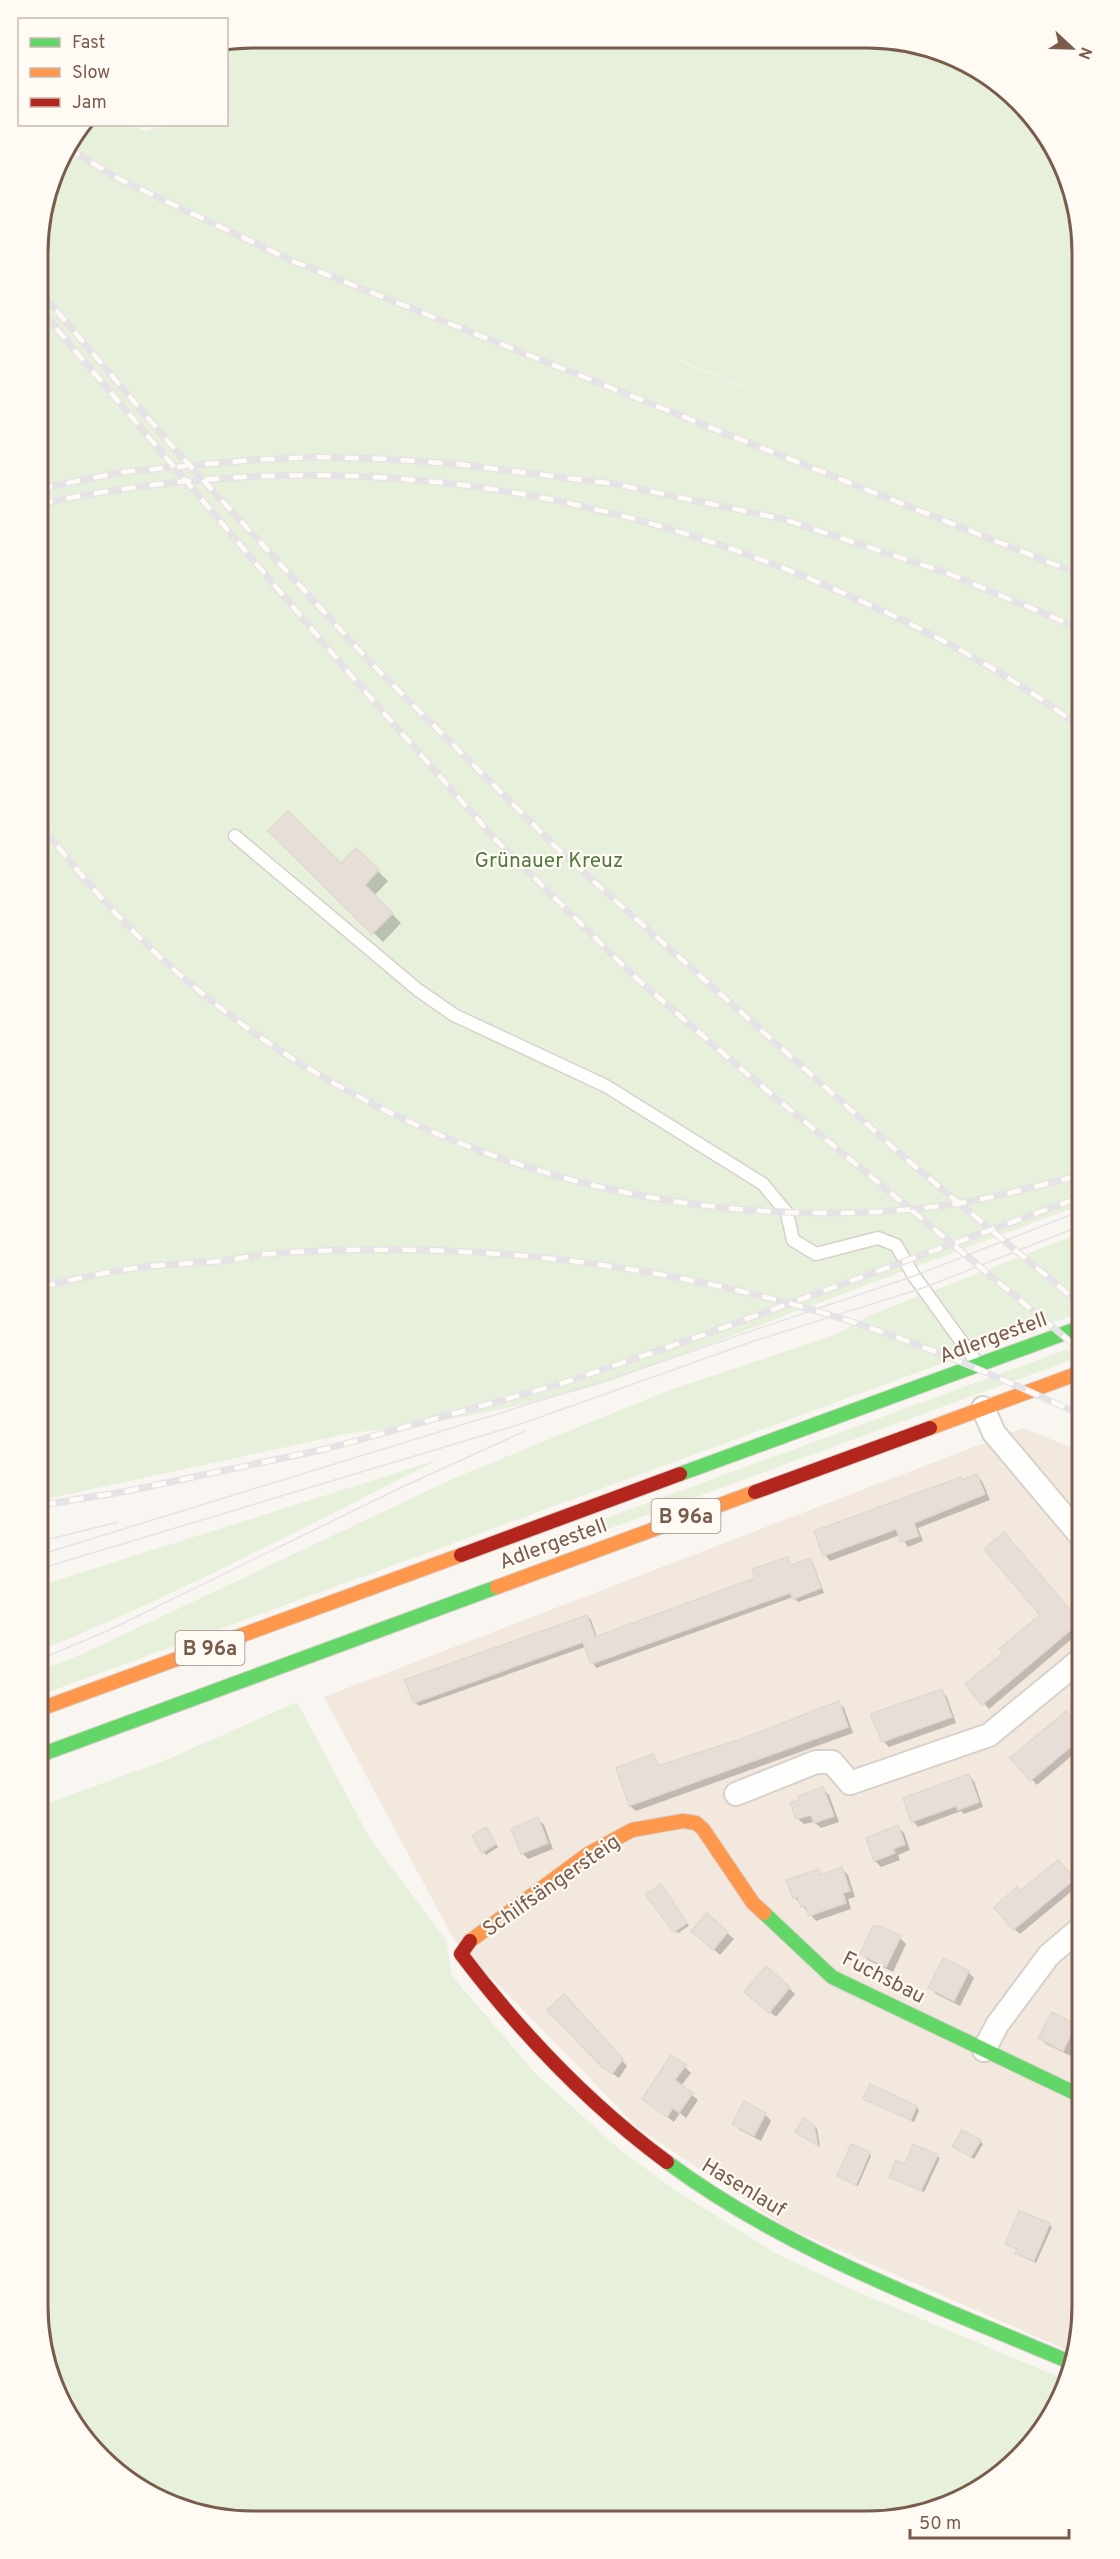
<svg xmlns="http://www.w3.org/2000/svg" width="1120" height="2559" font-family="Overpass,sans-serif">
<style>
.residential{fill:#f2e8de}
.green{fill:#e7f0db;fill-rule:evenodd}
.shadow{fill:#0003}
.building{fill:#e6ded7;stroke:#e2d8d2;stroke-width:1.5}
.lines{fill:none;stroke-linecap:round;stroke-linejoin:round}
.lane-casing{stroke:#d7d1cb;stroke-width:15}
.street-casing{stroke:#d7d1cb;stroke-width:26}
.fast-casing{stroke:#d9d2cb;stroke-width:16}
.slow-casing{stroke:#d9d2cb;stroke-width:16}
.jam-casing{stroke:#d9d2cb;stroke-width:16}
.lane{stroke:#fefefd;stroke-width:12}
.street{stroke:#fefefd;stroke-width:22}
.fast{stroke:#63d668;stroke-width:14}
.slow{stroke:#ff974d;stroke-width:14}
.jam{stroke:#b3261e;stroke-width:14}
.tram{stroke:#e6e3e7;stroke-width:1.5}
.rail-casing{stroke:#e6e3e7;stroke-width:7}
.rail{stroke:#fffaf3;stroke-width:4.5;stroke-dasharray:14;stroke-linecap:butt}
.labels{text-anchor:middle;stroke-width:4.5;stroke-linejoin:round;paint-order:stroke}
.shield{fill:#fffaf3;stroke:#a28b7f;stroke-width:1.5}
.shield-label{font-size:20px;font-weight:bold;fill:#7a5c4d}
.park-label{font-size:21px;fill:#537a41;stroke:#fffaf3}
.street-label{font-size:21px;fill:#7a5c4d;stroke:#fffaf3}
.rim{fill:none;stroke:#7a5c4d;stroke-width:3}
</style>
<rect width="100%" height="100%" fill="#f9f5f0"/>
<!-- residential -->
<polygon class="residential" points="1023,1428 1079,1451 1082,2320 1074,2353 786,2227 638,2128 453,1938 324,1697"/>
<!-- green -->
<g class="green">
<path d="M 253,38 L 909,42 L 1009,91 L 1053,145 L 1075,197 L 1078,1206 L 608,1382 C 524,1407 437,1424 350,1433 L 42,1500 L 38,238 L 60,157 L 85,125 L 134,125 L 144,131 L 167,125 L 226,124 L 227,43 ZM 677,360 L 677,359 L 968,481 Z"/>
<polygon points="1078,1234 1079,1313 43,1694 43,1669 80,1655 459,1476 667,1391 837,1334 871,1315"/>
<polygon points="1079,1345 1079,1357 540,1554 545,1544 560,1535"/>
<path d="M 440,1459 C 309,1524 179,1595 43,1649 L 42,1585 Z"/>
<polygon points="297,1702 369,1837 446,1940 452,1976 535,2073 619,2149 672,2188 775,2253 853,2290 1068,2381 1066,2388 1038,2438 987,2485 923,2514 211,2517 111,2468 74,2426 45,2362 43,1805 166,1760"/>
</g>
<!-- shadow -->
<g class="shadow">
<polygon points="270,831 341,865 356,850 388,881 374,896 401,923 383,942"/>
<polygon points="977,1476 982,1481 990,1500 918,1528 923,1541 908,1547 900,1535 830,1561 825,1555 816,1532"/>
<polygon points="1009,1539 1080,1623 1080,1632 989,1709 968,1685 1005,1654 1042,1616"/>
<polygon points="787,1559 792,1566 809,1559 813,1563 824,1593 798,1602 793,1597 596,1668 585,1647 419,1706 415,1702 587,1616 591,1620 597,1637 757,1579"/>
<polygon points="942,1691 947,1697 956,1723 889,1747 884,1742 872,1715"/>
<polygon points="839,1703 844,1708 853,1733 636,1811 630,1806 617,1768 653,1756 660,1767 747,1738"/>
<polygon points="1067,1712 1080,1726 1080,1749 1037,1785 1012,1758"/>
<polygon points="969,1776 974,1781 983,1807 964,1814 961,1811 918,1827 913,1821"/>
<polygon points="823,1789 829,1795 839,1822 821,1828 814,1822 804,1824 797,1818"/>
<polygon points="538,1819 544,1825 553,1849 528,1859 522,1853"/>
<polygon points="897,1826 904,1833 910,1850 898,1855 900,1860 881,1867 875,1861"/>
<polygon points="488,1832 498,1847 486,1855 483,1852"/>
<polygon points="1064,1867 1079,1885 1020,1934 1014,1929"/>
<polygon points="842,1869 848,1875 855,1897 848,1899 851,1909 816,1921 794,1897 818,1870 823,1875"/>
<polygon points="663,1889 689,1926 678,1933 675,1931"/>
<polygon points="707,1915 734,1939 720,1955 700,1937"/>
<polygon points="880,1928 900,1938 906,1944 893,1972 868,1960 862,1954"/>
<polygon points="968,1972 974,1978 960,2006 936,1994 930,1988"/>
<polygon points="789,1988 795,1994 776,2017 753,1998"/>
<polygon points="569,2002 627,2066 619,2078 610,2072"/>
<polygon points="1052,2014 1081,2029 1081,2061 1046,2044 1040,2038"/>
<polygon points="685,2067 691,2073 681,2086 698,2100 686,2118 680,2113 674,2122 651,2105"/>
<polygon points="865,2099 917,2107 919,2110 914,2122"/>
<polygon points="765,2114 771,2121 761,2141 740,2130 734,2124"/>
<polygon points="814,2126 817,2129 820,2146 800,2134"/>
<polygon points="980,2141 983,2144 974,2159 954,2147"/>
<polygon points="869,2153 871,2156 858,2186 838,2176"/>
<polygon points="937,2156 940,2158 924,2192 890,2176"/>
<polygon points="1049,2225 1052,2227 1036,2263 1020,2256 1017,2253 1018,2250 1007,2244"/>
</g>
<!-- building -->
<g class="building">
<polygon points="288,811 341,863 356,848 379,870 365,885 393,913 372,934 268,831"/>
<polygon points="977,1474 985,1494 914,1523 919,1536 901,1542 896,1529 823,1556 814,1531 961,1477 962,1480"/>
<polygon points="1004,1532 1080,1622 982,1705 965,1684 1003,1653 999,1649 1040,1615 984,1549"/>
<polygon points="788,1557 791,1565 810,1558 821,1588 793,1599 790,1593 591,1664 583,1642 414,1703 404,1680 587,1615 595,1637 755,1578 752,1569"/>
<polygon points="942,1689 952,1717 882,1742 870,1714"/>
<polygon points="839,1701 848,1727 629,1806 616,1768 653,1754 658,1766 747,1737"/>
<polygon points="1066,1711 1080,1729 1080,1739 1030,1781 1010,1758"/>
<polygon points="969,1774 979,1802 958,1810 956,1806 911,1822 903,1798"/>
<polygon points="823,1787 834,1816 814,1823 811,1815 796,1819 790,1803 799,1800 798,1796"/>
<polygon points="538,1817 548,1843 521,1854 511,1829"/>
<polygon points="898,1825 905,1844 893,1849 895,1853 874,1861 866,1838"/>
<polygon points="486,1827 496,1844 482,1853 472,1836"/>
<polygon points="1058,1860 1075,1879 1013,1930 994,1907 1017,1887 1020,1891"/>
<polygon points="842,1867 850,1891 843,1893 846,1903 809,1916 805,1906 801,1907 797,1897 793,1898 786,1880 819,1869 821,1875"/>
<polygon points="661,1884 687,1923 674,1932 645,1895"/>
<polygon points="707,1913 728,1932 713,1950 691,1931"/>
<polygon points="873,1926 880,1926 901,1936 886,1967 860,1954"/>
<polygon points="943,1958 969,1971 954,2001 928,1988"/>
<polygon points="766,1966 790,1987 769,2013 744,1992"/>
<polygon points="564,1994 623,2059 612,2074 602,2067 547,2010"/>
<polygon points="1052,2012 1076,2024 1063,2051 1038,2038"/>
<polygon points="671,2055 686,2065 675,2080 693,2093 679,2113 673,2108 667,2117 642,2099"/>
<polygon points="870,2084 917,2106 911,2120 863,2099"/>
<polygon points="744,2101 766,2113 754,2136 732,2124"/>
<polygon points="804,2118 814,2125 818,2146 795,2132"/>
<polygon points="962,2130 981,2140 971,2157 952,2147"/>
<polygon points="851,2144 870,2152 856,2185 837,2176"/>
<polygon points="913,2144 938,2155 921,2191 889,2177 896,2160 905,2164"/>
<polygon points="1019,2211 1050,2223 1034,2261 1015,2253 1017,2249 1005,2244"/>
</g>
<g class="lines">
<!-- lane casing -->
<g class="lane-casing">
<polyline id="lane" points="235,836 418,990 454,1015 606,1086 763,1184 787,1213 793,1240 816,1254 878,1238 896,1245 914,1276 977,1363"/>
</g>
<!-- street casing -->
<g class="street-casing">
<g id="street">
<polyline points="983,1408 994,1433 1079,1534"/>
<polyline points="736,1794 816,1762 832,1762 850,1783 989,1735 1080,1660"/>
<polyline points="984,2050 997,2025 1049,1955 1081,1928"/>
</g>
</g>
<!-- fast casing -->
<g class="fast-casing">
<g id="fast">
<polyline points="680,1474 1079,1328"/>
<polyline points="43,1754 497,1587"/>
<polyline points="764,1913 832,1977 1081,2096"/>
<path d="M 667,2162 C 788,2252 934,2304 1072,2363"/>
</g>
</g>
<!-- slow casing -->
<g class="slow-casing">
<g id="slow">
<polyline points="930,1428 1079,1373"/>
<polyline points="497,1587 755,1492"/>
<polyline points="43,1708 461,1555"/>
<polyline points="470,1941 588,1854 632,1830 683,1821 696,1823 703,1829 753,1903 764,1913"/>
</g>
</g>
<!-- jam casing -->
<g class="jam-casing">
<g id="jam">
<polyline points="755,1492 930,1428"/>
<polyline points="461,1555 680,1474"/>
<path d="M 470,1941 L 461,1954 C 521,2033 587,2103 667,2162"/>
</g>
</g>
<!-- lane -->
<use href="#lane" class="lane"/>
<!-- street -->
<use href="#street" class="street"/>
<!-- fast -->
<use href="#fast" class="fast"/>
<!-- slow -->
<use href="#slow" class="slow"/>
<!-- jam -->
<use href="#jam" class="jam"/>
<!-- tram -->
<g class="tram">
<polyline points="42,1541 118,1522"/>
<polyline points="42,1554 604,1381 914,1276 1078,1212"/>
<polyline points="42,1568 518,1425 754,1341 923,1288 1078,1227"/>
<polyline points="43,1658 107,1631 400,1488 525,1431"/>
</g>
<!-- rail casing -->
<g class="rail-casing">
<g id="rail">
<polyline points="67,148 121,180 295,262 1076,573"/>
<polyline points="38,289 171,445 370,662 562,853 906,1159 1079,1303"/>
<polyline points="38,307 362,688 496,840 635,977 740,1068 1079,1349"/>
<polyline points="39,489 122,472 252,460 313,457 388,459 456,464 615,484 783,519 947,573 1076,627"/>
<path d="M 39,504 C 318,445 582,478 843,593 C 926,629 1004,670 1077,725"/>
<path d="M 40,824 C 70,862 101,900 136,934 C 343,1140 653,1242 941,1206 C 987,1200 1033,1187 1078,1176"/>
<path d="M 41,1287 C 78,1278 115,1270 152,1266 C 175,1264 198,1263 221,1261 C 241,1259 260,1254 280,1253 C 462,1241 645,1261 820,1312 C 909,1338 995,1375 1079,1414"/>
<polyline points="42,1505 128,1491 330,1448 560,1384 692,1339 1078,1198"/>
</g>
</g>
<!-- rail -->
<use href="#rail" class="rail"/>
</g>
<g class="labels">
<!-- shield labels -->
<g class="shield">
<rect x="651.5" y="1499" width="69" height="34" rx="4.5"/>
<rect x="175.5" y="1631" width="69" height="34" rx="4.5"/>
</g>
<g class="shield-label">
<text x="686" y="1523">B 96a</text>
<text x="210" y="1655">B 96a</text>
</g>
<!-- park labels -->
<g class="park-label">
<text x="549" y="867">Grünauer Kreuz</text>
</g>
<!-- street labels -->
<g class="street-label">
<text transform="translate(993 1337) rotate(-20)" y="7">Adlergestell</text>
<text transform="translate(553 1543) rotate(-20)" y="7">Adlergestell</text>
<text transform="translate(551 1885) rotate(-35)" y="7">Schilfsängersteig</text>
<text transform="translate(884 1977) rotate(27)" y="7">Fuchsbau</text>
<text transform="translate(744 2187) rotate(31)" y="7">Hasenlauf</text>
</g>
</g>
<!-- crop -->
<path d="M0 0H1120V2559H0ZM253 48H867A205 205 0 0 1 1072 253V2306A205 205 0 0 1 867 2511H253A205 205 0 0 1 48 2306V253A205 205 0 0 1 253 48Z" fill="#fffaf3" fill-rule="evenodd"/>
<path class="rim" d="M253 48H867A205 205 0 0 1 1072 253V2306A205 205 0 0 1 867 2511H253A205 205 0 0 1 48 2306V253A205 205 0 0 1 253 48Z"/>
<!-- legend -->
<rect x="18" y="18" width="210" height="108" fill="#fffaf3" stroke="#cabbb1" stroke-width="1.5"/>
<rect x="30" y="38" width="30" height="9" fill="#63d668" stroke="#cabbb1" stroke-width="1.5"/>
<text x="72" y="48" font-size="18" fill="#7a5c4d">Fast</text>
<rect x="30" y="68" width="30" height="9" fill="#ff974d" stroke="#cabbb1" stroke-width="1.5"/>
<text x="72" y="78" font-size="18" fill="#7a5c4d">Slow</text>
<rect x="30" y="98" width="30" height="9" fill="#b3261e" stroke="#cabbb1" stroke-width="1.5"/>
<text x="72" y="108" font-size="18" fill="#7a5c4d">Jam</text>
<!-- north arrow -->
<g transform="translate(1072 48) rotate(112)" stroke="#fffaf3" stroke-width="4.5" paint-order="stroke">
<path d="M0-4.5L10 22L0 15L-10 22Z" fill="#7a5c4d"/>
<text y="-9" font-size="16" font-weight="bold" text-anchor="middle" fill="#7a5c4d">N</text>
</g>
<!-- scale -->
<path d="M910 2529v9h159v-9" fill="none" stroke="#7a5c4d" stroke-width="3"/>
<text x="919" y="2529" font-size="18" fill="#7a5c4d" stroke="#fffaf3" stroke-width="4.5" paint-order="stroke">50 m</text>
</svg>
